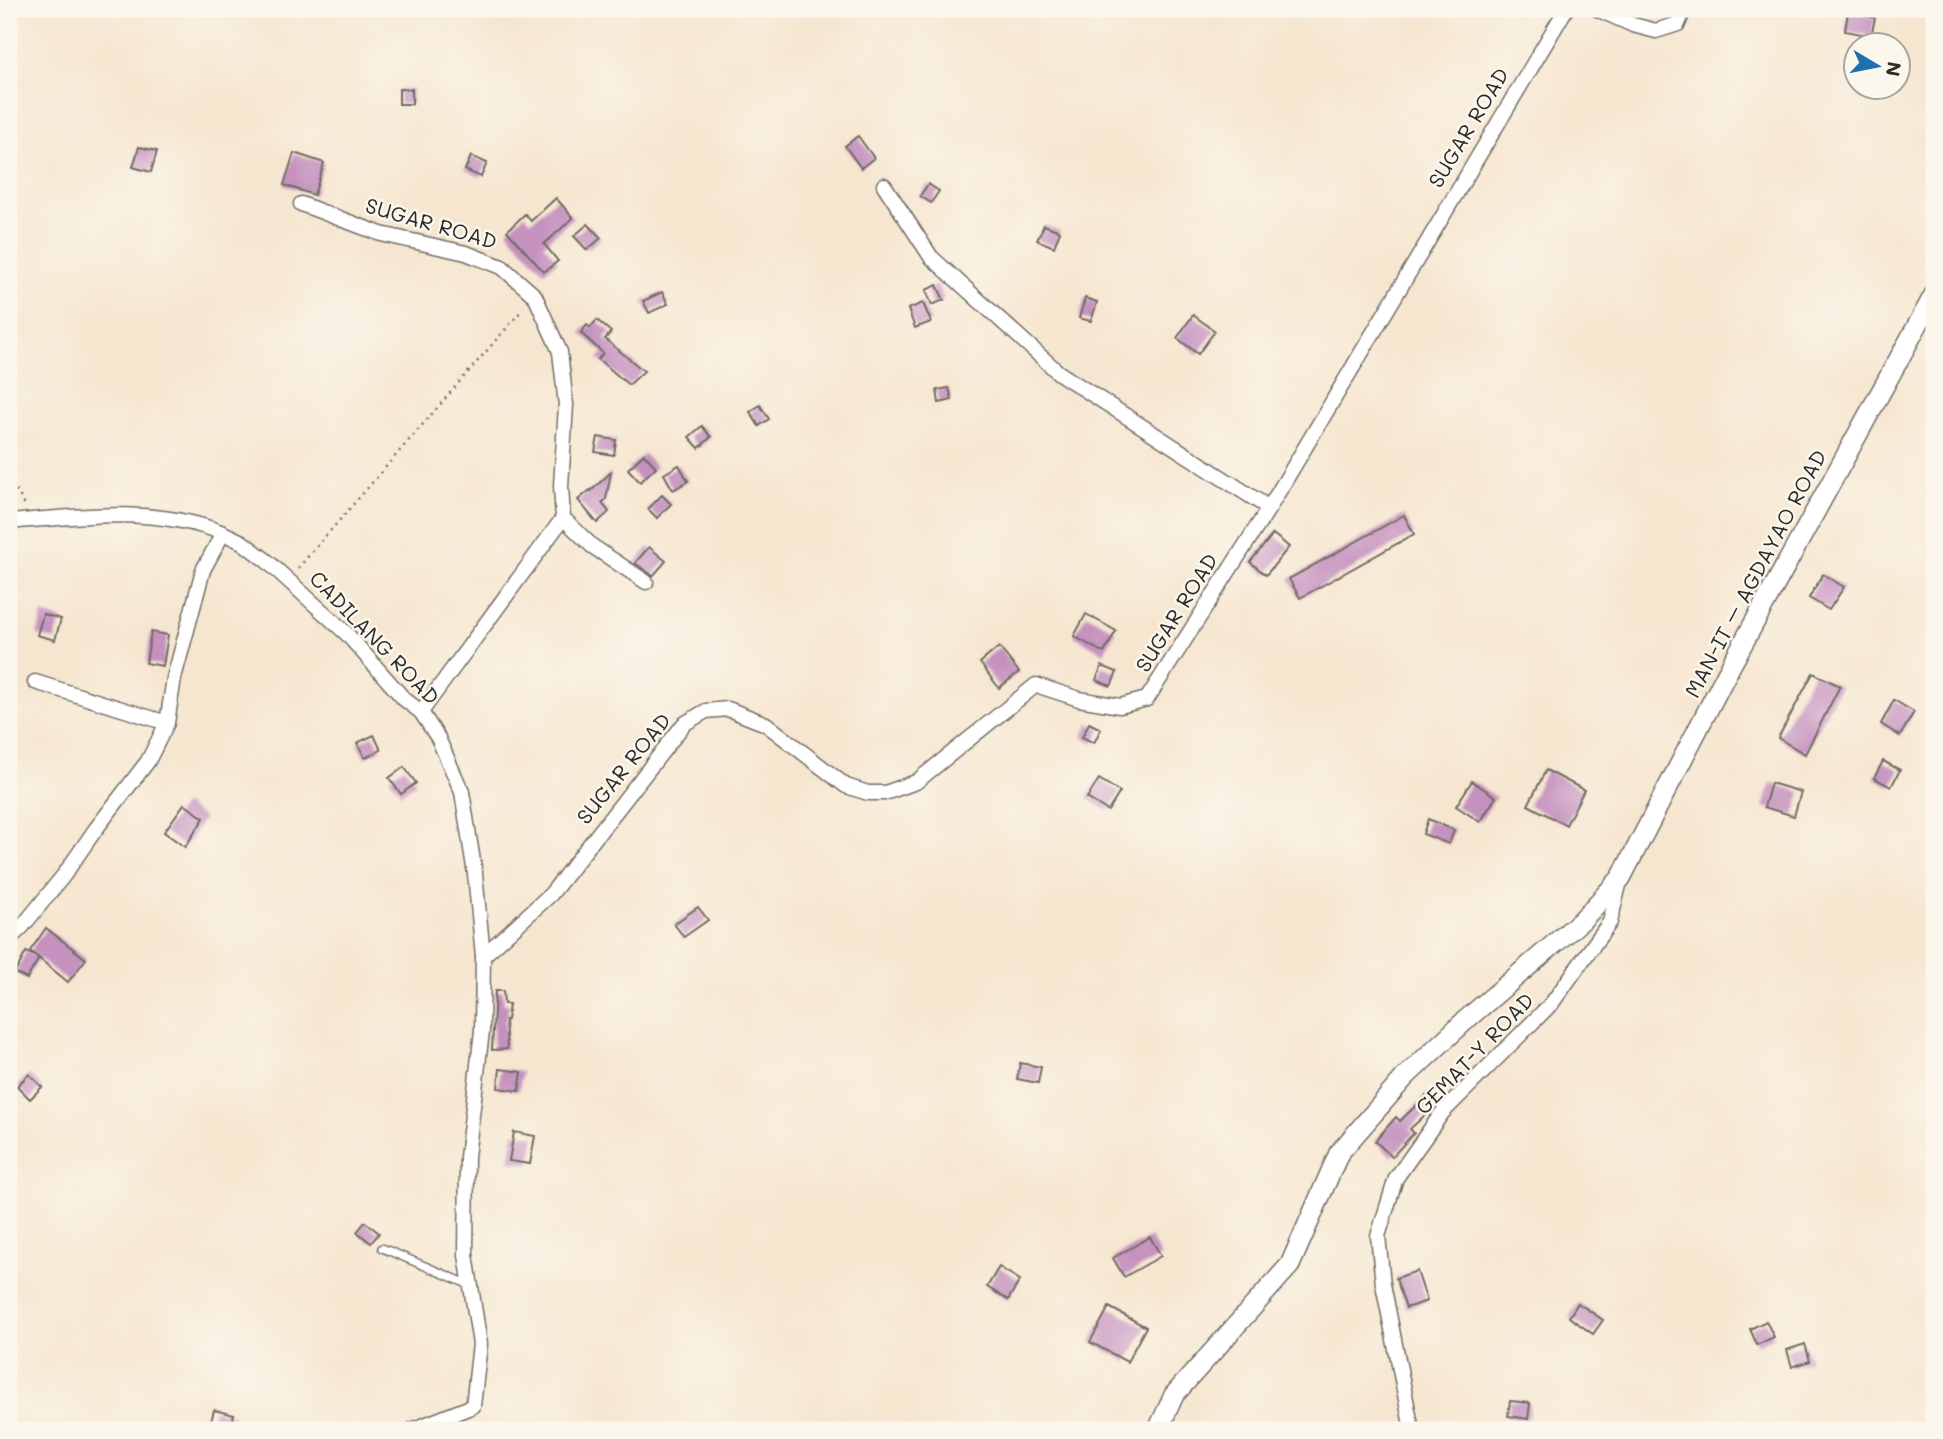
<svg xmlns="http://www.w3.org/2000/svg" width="1943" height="1439" font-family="Mali,sans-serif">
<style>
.building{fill:#c591bf}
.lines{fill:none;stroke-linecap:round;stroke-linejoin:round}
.lane-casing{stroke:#726c65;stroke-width:10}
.street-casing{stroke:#726c65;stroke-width:17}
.secondary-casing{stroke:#726c65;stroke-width:22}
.path{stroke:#726c65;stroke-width:2.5;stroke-dasharray:2 5;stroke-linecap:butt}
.lane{stroke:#fff;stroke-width:7}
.street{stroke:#fff;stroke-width:14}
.secondary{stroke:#fff;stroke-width:19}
.labels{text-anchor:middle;stroke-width:5;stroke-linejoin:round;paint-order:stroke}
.street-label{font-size:21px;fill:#2b2b2b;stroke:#fbf7ec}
</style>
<rect width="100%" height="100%" fill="#fbf7ec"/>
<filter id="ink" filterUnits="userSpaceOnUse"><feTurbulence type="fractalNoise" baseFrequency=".0143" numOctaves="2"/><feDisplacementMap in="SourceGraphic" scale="14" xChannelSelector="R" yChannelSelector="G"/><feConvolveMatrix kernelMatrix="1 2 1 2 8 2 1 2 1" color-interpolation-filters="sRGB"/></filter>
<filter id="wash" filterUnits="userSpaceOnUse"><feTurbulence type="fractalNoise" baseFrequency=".00686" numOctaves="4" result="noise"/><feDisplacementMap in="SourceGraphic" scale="28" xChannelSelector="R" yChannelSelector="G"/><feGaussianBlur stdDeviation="1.57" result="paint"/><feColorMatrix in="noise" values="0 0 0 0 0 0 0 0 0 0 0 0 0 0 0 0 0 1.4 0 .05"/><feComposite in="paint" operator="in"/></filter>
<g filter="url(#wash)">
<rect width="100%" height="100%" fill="#f6e6d0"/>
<g id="blocks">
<!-- building -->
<g class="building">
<polygon points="1848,12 1875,18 1871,36 1845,31"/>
<rect x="399" y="89" width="13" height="15"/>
<polygon points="858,136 874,158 861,168 845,146"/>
<polygon points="139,147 157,151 151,172 133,167"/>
<polygon points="294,153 324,163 314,195 284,185"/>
<polygon points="471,156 487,163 481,177 465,170"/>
<polygon points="928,184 939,191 931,203 920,196"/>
<polygon points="556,198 573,218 544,244 558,261 544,272 507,231 525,214 531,221"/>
<polygon points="588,224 601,238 587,250 574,236"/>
<polygon points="1044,225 1060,231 1054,247 1037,240"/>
<polygon points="937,285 944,300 932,305 926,290"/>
<polygon points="662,292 668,304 649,313 643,301"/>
<polygon points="1085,298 1097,302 1091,321 1079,318"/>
<polygon points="923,303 931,322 915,328 908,309"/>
<polygon points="1193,315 1215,331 1198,354 1177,338"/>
<polygon points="597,320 611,332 605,339 644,371 629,385 598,359 603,353 581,333 587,325 590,328"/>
<polygon points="949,388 952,400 939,403 937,390"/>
<polygon points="760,405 769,419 759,426 750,412"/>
<polygon points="702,426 711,437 699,448 689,437"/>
<polygon points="598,437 616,440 614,455 595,452"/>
<polygon points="644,454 656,467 640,482 628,469"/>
<polygon points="679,465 688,481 673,490 664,474"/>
<polygon points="611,472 606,499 602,503 609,512 597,523 578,500 590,490 591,491"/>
<polygon points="662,495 671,504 657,518 648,509"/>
<polygon points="1404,515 1414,534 1300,598 1289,579"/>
<polygon points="1273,534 1289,547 1266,575 1250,562"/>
<polygon points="649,547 666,561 653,576 635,563"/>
<polygon points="1823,574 1844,587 1829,610 1809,598"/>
<polygon points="43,614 61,619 55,640 37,635"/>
<polygon points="1086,614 1116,631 1104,653 1074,636"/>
<polygon points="151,632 168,635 163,666 146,663"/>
<polygon points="999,647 1019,672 999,688 980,663"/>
<polygon points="1102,666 1117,672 1111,686 1096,680"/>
<polygon points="1813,673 1840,686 1805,754 1778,738"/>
<polygon points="1894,700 1914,712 1900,736 1881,724"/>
<polygon points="1089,723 1101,729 1094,743 1082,737"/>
<polygon points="374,735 381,750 365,758 357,743"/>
<polygon points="1883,761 1900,770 1891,787 1874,778"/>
<polygon points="404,767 416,783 401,794 389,778"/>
<polygon points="1546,770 1584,790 1566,825 1528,805"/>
<polygon points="1099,779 1120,792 1108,811 1087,798"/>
<polygon points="1472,781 1496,797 1480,822 1456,806"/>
<polygon points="1771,783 1801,792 1794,816 1764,807"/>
<polygon points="184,804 204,818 185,847 164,832"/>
<polygon points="1428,819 1454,830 1449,844 1423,834"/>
<polygon points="698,907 708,920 684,937 674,924"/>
<polygon points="46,928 86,959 68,982 30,951"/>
<polygon points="26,952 39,958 27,979 15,973"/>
<polygon points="495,991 503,991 504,1004 509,1004 507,1020 505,1020 507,1049 492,1050"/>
<polygon points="1020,1063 1041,1067 1038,1083 1017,1079"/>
<polygon points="500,1069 522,1072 519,1091 498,1088"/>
<polygon points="29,1074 42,1087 30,1099 17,1086"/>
<polygon points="1428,1094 1437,1104 1410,1129 1414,1133 1392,1157 1375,1141 1396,1117 1400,1121"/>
<polygon points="514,1132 535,1136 530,1164 509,1161"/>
<polygon points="365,1222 379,1233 371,1243 357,1232"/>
<polygon points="1150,1237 1161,1256 1124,1277 1113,1258"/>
<polygon points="999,1267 1020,1280 1008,1300 987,1287"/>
<polygon points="1417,1271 1427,1301 1406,1308 1396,1278"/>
<polygon points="1578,1303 1603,1320 1593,1334 1569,1317"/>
<polygon points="1109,1307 1146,1327 1127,1362 1090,1342"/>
<polygon points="1766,1321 1774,1337 1757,1345 1750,1329"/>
<polygon points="1805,1344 1810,1361 1792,1367 1787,1350"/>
<polygon points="1510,1401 1530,1403 1528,1419 1508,1416"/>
<polygon points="214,1410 234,1415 230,1430 210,1425"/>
</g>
</g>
</g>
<g filter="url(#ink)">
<use href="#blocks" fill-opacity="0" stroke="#726c65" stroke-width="2"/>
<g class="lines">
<!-- lane casing -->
<g class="lane-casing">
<polyline id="lane" points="382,1248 470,1285"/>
</g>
<!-- street casing -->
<g class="street-casing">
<g id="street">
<polyline points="1597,9 1633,25 1656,31 1678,24 1684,9"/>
<polyline points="884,185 931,257 1059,373 1269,508"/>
<polyline points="301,204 381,234 466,253 502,267 535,296 560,352 566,405 561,486 563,518 421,712"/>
<polyline points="563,518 592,546 646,582"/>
<path d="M 9,522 C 79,516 156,506 223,533"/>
<polyline points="35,682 167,723"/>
<polyline points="9,939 22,927 64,875 95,830 148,761 167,723 174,678 203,570 223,533 242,542 267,561 346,633 404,699 421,712 438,738 462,792 475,874 483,956 482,1031 467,1157 466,1255 480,1344 473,1406 412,1430"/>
<polyline points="483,956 551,894 684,724 706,711 728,709 766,724 846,786 868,793 885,793 916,782 1036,685 1079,699 1120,706 1147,699 1269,508 1566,9"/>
<polyline points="1412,1430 1383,1284 1378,1236 1396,1178 1442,1113 1552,1003 1610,922 1620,881"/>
</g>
</g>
<!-- secondary casing -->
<g class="secondary-casing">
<polyline id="secondary" points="1158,1430 1174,1395 1290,1265 1339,1153 1405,1077 1468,1018 1582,920 1621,878 1730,667 1934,295"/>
</g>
<!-- path -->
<g class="path">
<polyline points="9,478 25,505"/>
<polyline points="298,568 523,309"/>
</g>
<!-- lane -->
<use href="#lane" class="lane"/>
<!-- street -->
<use href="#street" class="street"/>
<!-- secondary -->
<use href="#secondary" class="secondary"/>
</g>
</g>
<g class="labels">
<!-- street labels -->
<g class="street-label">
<text transform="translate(1469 128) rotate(-59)" y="7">SUGAR ROAD</text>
<text transform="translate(431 224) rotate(16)" y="7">SUGAR ROAD</text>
<text transform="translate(1756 574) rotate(-62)" y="7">MAN-IT – AGDAYAO ROAD</text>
<text transform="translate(1177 613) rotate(-58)" y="7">SUGAR ROAD</text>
<text transform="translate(374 638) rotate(46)" y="7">CADILANG ROAD</text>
<text transform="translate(624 769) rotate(-51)" y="7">SUGAR ROAD</text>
<text transform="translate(1475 1054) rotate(-46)" y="7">GEMAT-Y ROAD</text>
</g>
</g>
<!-- margin -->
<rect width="1943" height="1439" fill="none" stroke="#fbf7ec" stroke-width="35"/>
<!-- north arrow -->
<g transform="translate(1877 66) rotate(100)"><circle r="33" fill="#fbf7ec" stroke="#a8a59f" stroke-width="2"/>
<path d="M0-5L12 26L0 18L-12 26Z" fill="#1f6fb2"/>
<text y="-10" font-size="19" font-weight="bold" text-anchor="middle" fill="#2b2b2b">N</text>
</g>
</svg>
